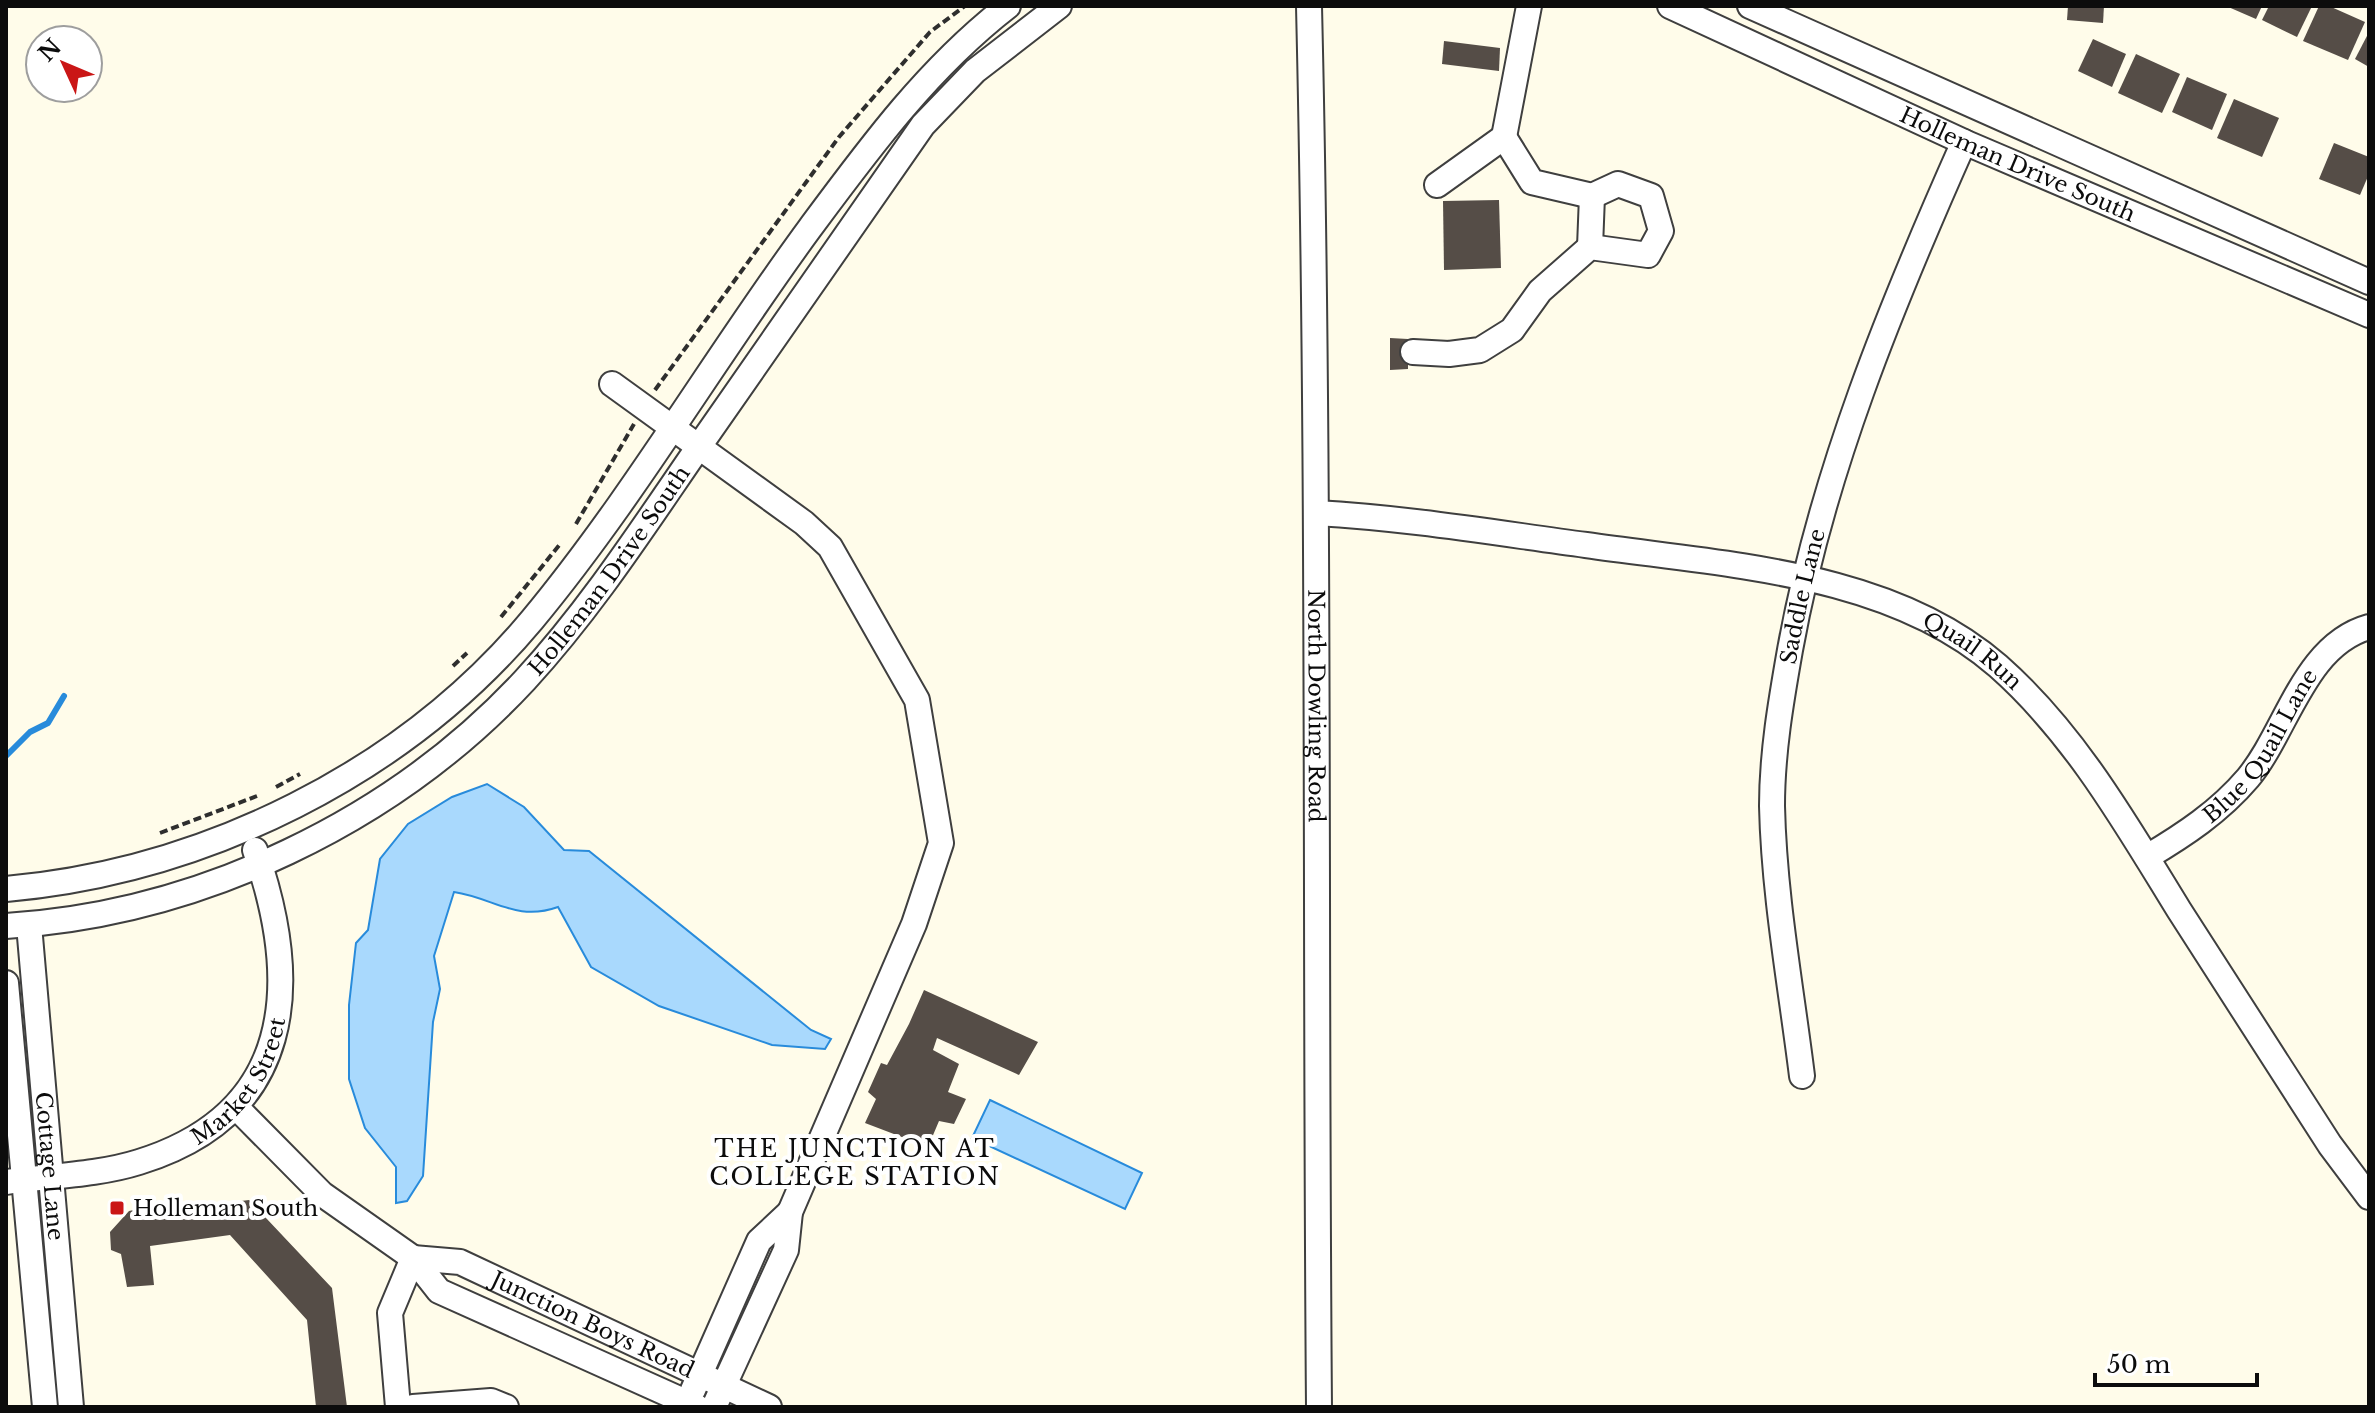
<svg xmlns="http://www.w3.org/2000/svg" width="2375" height="1413" font-family="'Libre Baskerville',serif">
<style>
.water{fill:#a9d9fd;stroke:#288bdb;stroke-width:2}
.lines{fill:none;stroke-linecap:round;stroke-linejoin:round}
.stream{stroke:#288bdb;stroke-width:6}
.building{fill:#554d47}
.minor-casing{stroke:#3f3f3f;stroke-width:28}
.path{stroke:#2e2e2e;stroke-width:4;stroke-dasharray:8 4;stroke-linecap:butt}
.minor{stroke:#fff;stroke-width:24}
.poi-dot{fill:#ca1616;stroke:#fff;stroke-width:3}
.labels{text-anchor:middle;stroke-width:8;stroke-linejoin:round;paint-order:stroke}
.street-label{font-size:22px;fill:#0c0c0c;stroke:#fff}
.poi-label{font-size:22px;fill:#0c0c0c;stroke:#fff;text-anchor:start}
.neighbourhood-label{font-size:24px;letter-spacing:2px;fill:#0c0c0c;stroke:#fff}
</style>
<rect width="100%" height="100%" fill="#fffcea"/>
<!-- water -->
<g class="water">
<path d="M 487,784 L 524,807 L 564,850 L 589,851 L 811,1030 L 831,1039 L 825,1049 L 772,1045 L 659,1006 L 591,967 L 558,907 C 516,922 494,898 454,892 L 434,956 L 440,989 L 433,1022 L 423,1176 L 407,1201 L 396,1203 L 396,1167 L 365,1128 L 349,1079 L 349,1005 L 356,943 L 368,930 L 380,859 L 408,824 L 452,797 Z"/>
<polygon points="990,1100 1142,1173 1125,1209 972,1138"/>
</g>
<g class="lines">
<!-- stream -->
<polyline class="stream" points="6,756 30,732 48,723 64,696"/>
</g>
<!-- building -->
<g class="building">
<polygon points="2068,6 2104,6 2103,23 2067,20"/>
<polygon points="2226,6 2262,6 2256,19"/>
<polygon points="2269,6 2312,6 2297,37 2262,20"/>
<polygon points="2319,6 2329,6 2365,22 2348,60 2303,41"/>
<polygon points="2369,32 2369,67 2355,59"/>
<polygon points="2093,39 2126,54 2112,87 2078,71"/>
<polygon points="1444,41 1500,48 1499,71 1442,64"/>
<polygon points="2136,54 2180,74 2162,113 2118,93"/>
<polygon points="2187,77 2227,94 2212,130 2172,112"/>
<polygon points="2234,99 2279,118 2262,157 2217,138"/>
<polygon points="2334,143 2369,157 2369,174 2360,195 2319,179"/>
<polygon points="1499,200 1501,268 1444,270 1443,201"/>
<polygon points="1390,338 1408,339 1408,369 1390,370"/>
<polygon points="924,990 1038,1042 1019,1075 937,1038 933,1050 959,1064 948,1092 966,1099 954,1124 939,1121 928,1147 865,1123 876,1099 868,1092 881,1063 887,1065 909,1024"/>
<polygon points="249,1200 332,1288 347,1407 316,1407 307,1320 230,1235 150,1246 154,1285 127,1287 121,1254 111,1250 110,1232 129,1211 148,1207 154,1212"/>
</g>
<g class="lines">
<!-- minor casing -->
<g class="minor-casing">
<g id="minor">
<path id="s1" d="M 1309,6 C 1320,473 1315,940 1319,1407"/>
<path id="s2" d="M 1670,6 L 1964,142 L 2369,315"/>
<polyline points="1750,6 2369,282"/>
<polyline points="1504,137 1529,6"/>
<polyline points="1590,247 1592,196"/>
<polyline points="1413,352 1449,354 1480,350 1512,330 1540,291 1590,247 1648,255 1661,231 1651,196 1618,184 1592,196 1532,182 1504,137 1437,185"/>
<polyline points="612,384 804,523 830,547 917,700 941,843 914,924 790,1212 786,1250 714,1407"/>
<path id="s3" d="M 1316,513 C 1407,518 1496,533 1586,545 C 1723,565 1889,571 1998,666 C 2075,734 2126,824 2179,910 C 2229,989 2280,1067 2330,1145 L 2369,1197"/>
<path id="s4" d="M 2147,857 C 2184,835 2219,812 2248,778 C 2287,731 2304,645 2369,627"/>
<path d="M 6,889 C 205,871 403,774 532,620 C 634,497 715,357 810,228 C 870,147 928,68 1008,6"/>
<path id="s5" d="M 29,925 L 71,1407"/>
<path id="s6" d="M 6,926 C 199,914 393,822 525,680 C 592,607 644,526 700,445 C 774,338 848,231 923,125 L 975,71 L 1059,6"/>
<polyline points="6,983 45,1407"/>
<path id="s7" d="M 1802,1076 C 1791,987 1774,896 1772,806 C 1772,753 1781,701 1790,650 C 1822,473 1891,306 1964,142"/>
<polyline points="236,1107 322,1194 413,1258 439,1291 697,1407"/>
<path id="s8" d="M 6,1182 C 49,1176 98,1175 139,1162 C 294,1114 302,985 255,850"/>
<path id="s9" d="M 413,1258 L 460,1262 L 769,1407"/>
<polyline points="693,1390 759,1241 790,1212"/>
<polyline points="398,1407 390,1313 413,1258"/>
<polyline points="413,1407 491,1401 506,1407"/>
</g>
</g>
<!-- path -->
<g class="path">
<polyline points="655,390 839,137 930,32 965,6"/>
<polyline points="576,524 634,424"/>
<polyline points="501,617 561,543"/>
<polyline points="453,666 467,653"/>
<polyline points="276,787 300,774"/>
<polyline points="160,833 257,796"/>
</g>
<!-- minor -->
<use href="#minor" class="minor"/>
</g>
<!-- markers -->
<rect class="poi-dot" x="109" y="1200" width="16" height="16" rx="4"/>
<g class="labels">
<!-- street labels -->
<g class="street-label">
<text dy="8" stroke="none"><textPath href="#s2" startOffset="382">Holleman Drive South</textPath></text>
<text dy="8" stroke="none"><textPath href="#s6" startOffset="726">Holleman Drive South</textPath></text>
<text dy="8" stroke="none"><textPath href="#s7" startOffset="484">Saddle Lane</textPath></text>
<text dy="8" stroke="none"><textPath href="#s3" startOffset="678">Quail Run</textPath></text>
<text dy="8" stroke="none"><textPath href="#s1" startOffset="700">North Dowling Road</textPath></text>
<text dy="8" stroke="none"><textPath href="#s4" startOffset="162">Blue Quail Lane</textPath></text>
<text dy="8" stroke="none"><textPath href="#s8" startOffset="270">Market Street</textPath></text>
<text dy="8" stroke="none"><textPath href="#s5" startOffset="242">Cottage Lane</textPath></text>
<text dy="8" stroke="none"><textPath href="#s9" startOffset="194">Junction Boys Road</textPath></text>
</g>
<!-- poi labels -->
<g class="poi-label">
<text x="133" y="1216">Holleman South</text>
</g>
<!-- neighbourhood labels -->
<g class="neighbourhood-label">
<text x="855" y="1157">THE JUNCTION AT<tspan x="855" dy="28">COLLEGE STATION</tspan></text>
</g>
</g>
<!-- border -->
<rect width="2375" height="1413" fill="none" stroke="#0c0c0c" stroke-width="16"/>
<!-- north arrow -->
<g transform="translate(64 64) rotate(314)"><circle r="38" fill="#ffffff" stroke="#9e9e9e" stroke-width="2"/>
<path d="M0-6L14 30L0 20L-14 30Z" fill="#ca1616"/>
<text y="-12" font-size="22" font-weight="bold" text-anchor="middle" fill="#0c0c0c">N</text>
</g>
<!-- scale -->
<path d="M2095 1373v12h162v-12" fill="none" stroke="#0c0c0c" stroke-width="4"/>
<text x="2107" y="1373" font-size="24" fill="#0c0c0c" stroke="#ffffff" stroke-width="6" paint-order="stroke">50 m</text>
</svg>
